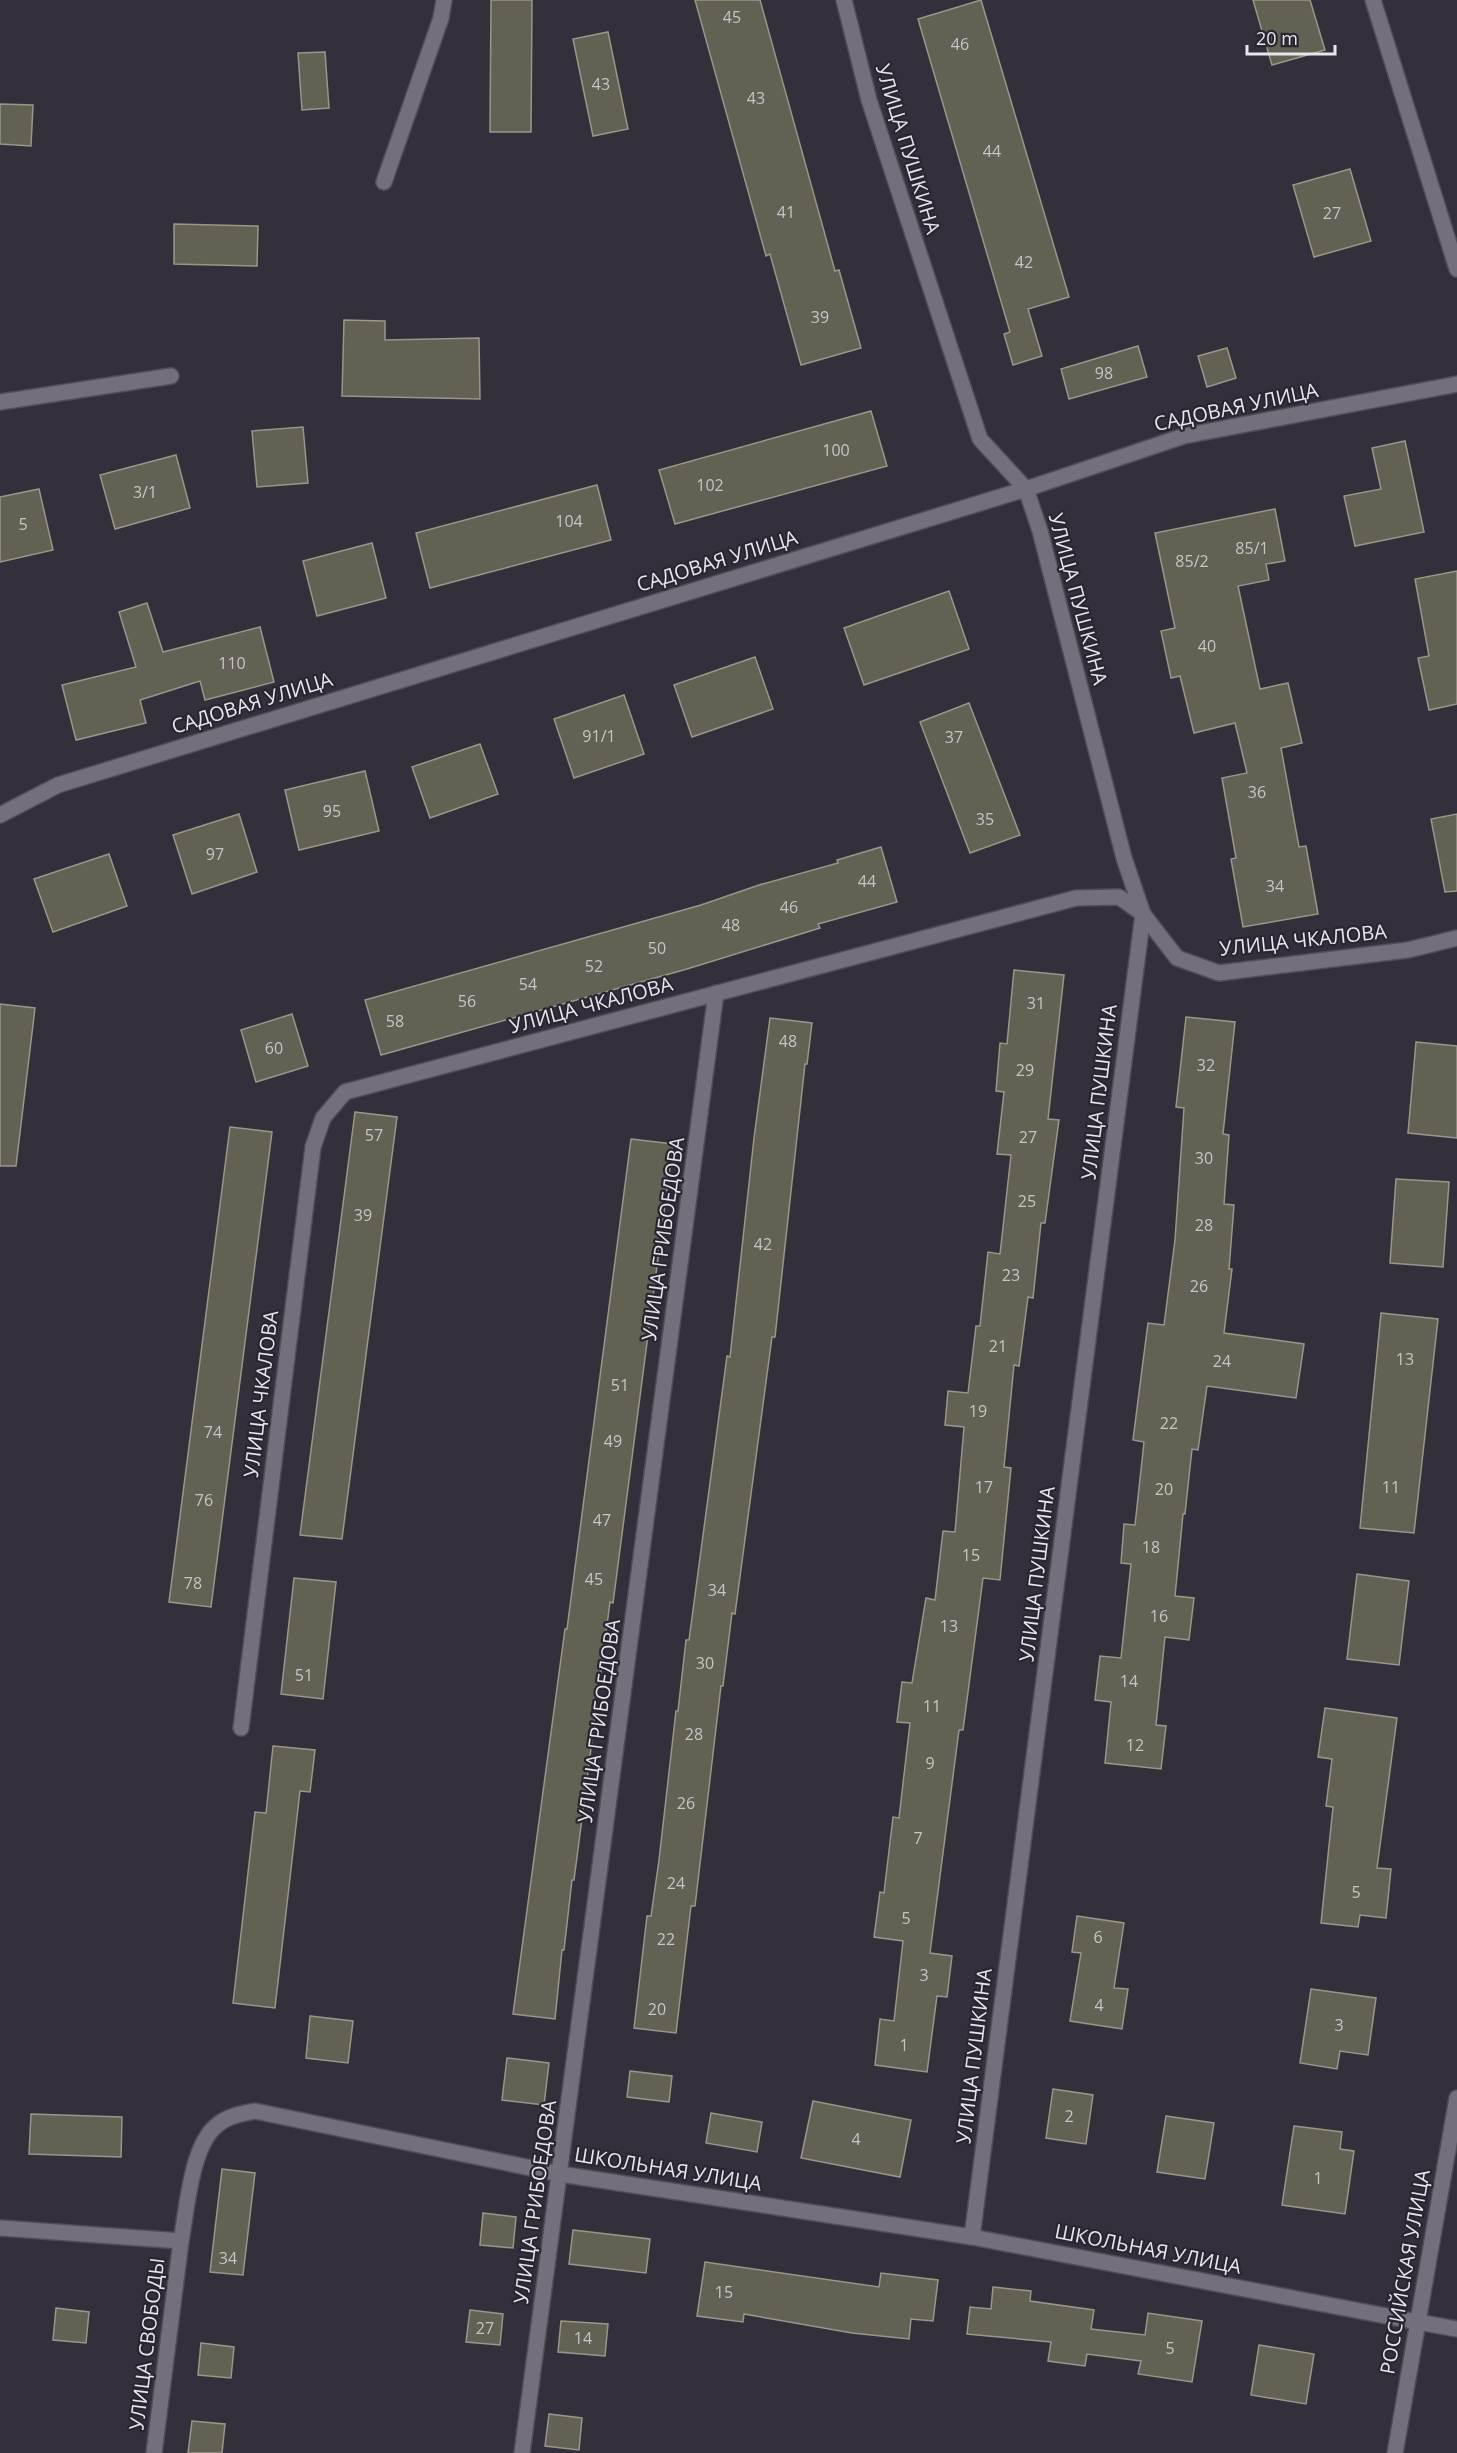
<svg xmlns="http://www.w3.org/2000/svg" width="1457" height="2453" font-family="'Open Sans',sans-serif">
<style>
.building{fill:#636054;stroke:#9a9689;stroke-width:1.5}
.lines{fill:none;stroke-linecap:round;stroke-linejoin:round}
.lane-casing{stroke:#514d57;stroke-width:18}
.street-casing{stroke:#514d57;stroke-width:18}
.lane{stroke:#736f7b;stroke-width:15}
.street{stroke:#736f7b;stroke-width:15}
.labels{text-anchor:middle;stroke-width:4.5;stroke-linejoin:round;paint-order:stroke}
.number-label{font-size:16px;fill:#c7c4c6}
.street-label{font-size:20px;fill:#e8e5ec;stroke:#2a2631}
</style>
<rect width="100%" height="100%" fill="#34303b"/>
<!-- building -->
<g class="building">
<polygon points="491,0 532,0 531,132 490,132"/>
<polygon points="695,0 760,0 835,271 839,270 861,348 801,365 770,254 766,256"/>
<polygon points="981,0 1069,297 1028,309 1042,356 1013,365 1004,334 1010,332 918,19"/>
<polygon points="1253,0 1310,0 1325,50 1272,65"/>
<polygon points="608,32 628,129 593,136 573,39"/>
<polygon points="325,52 329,108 302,110 298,53"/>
<polygon points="0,104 33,105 31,146 0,144"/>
<polygon points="1350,169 1371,241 1314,257 1293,185"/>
<polygon points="174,224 258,226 257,266 174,264"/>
<polygon points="344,320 385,321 385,340 479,338 480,399 342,396"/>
<polygon points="1138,346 1147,377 1069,399 1061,369"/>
<polygon points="1227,348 1236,378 1207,387 1198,356"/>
<polygon points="871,411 887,466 675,524 659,470"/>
<polygon points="303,427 308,483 257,487 252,431"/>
<polygon points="1405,441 1424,532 1355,546 1344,496 1381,489 1372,448"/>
<polygon points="176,455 190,508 115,529 100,475"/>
<polygon points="597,485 611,540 430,588 416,533"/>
<polygon points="39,489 53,550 0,562 0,497"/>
<polygon points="1275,509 1285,561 1266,564 1269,580 1238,586 1260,689 1288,683 1302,743 1281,748 1299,847 1306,846 1318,914 1243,927 1231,859 1236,858 1222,778 1247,773 1235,723 1194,733 1180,676 1171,678 1161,631 1175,628 1155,533"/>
<polygon points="372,543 386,598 317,616 303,561"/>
<polygon points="1457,571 1457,704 1429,710 1418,658 1429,656 1415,579"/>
<polygon points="949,591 969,649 864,685 844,628"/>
<polygon points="147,603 163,652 260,627 274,682 205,700 200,681 140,700 146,723 76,740 62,685 136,667 119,612"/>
<polygon points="755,657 773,709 692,737 674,685"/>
<polygon points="624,695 644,754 574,778 554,719"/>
<polygon points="969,703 1020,835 970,853 920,722"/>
<polygon points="480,744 498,794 430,818 412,767"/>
<polygon points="365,771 379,831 299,850 285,790"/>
<polygon points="239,814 257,872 192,894 173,835"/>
<polygon points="1457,814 1457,891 1445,892 1431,819"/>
<polygon points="881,847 897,902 818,924 820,928 687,969 381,1055 365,1000 701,905 759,885 838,863 837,860"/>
<polygon points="109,854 127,906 53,932 34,879"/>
<polygon points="1014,970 1064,975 1048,1119 1059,1120 1045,1223 1041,1223 1033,1298 1028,1297 1019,1366 1014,1365 1004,1467 1011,1468 1000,1580 983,1578 963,1730 959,1730 930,1953 952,1956 947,1997 937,1996 927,2072 875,2065 880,2019 894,2021 903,1941 874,1937 880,1892 884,1893 893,1817 899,1818 910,1723 897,1722 902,1682 912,1683 926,1598 935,1600 943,1531 955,1532 964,1427 945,1425 948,1391 968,1393 976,1326 980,1326 988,1252 1000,1254 1011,1155 997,1154 1004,1092 996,1091 1000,1043 1007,1044"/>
<polygon points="0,1004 35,1008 16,1166 0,1166"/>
<polygon points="292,1014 308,1066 256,1082 241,1030"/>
<polygon points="1186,1017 1235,1022 1223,1134 1229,1135 1224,1204 1234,1205 1229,1269 1232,1269 1224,1333 1304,1344 1296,1398 1207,1386 1198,1450 1192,1449 1185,1514 1183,1514 1175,1596 1194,1598 1189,1640 1165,1637 1156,1725 1166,1726 1161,1769 1105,1763 1111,1702 1095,1700 1100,1656 1121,1658 1131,1564 1121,1563 1124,1524 1135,1525 1144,1442 1133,1440 1141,1377 1148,1323 1164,1325 1175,1240 1184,1108 1176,1107"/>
<polygon points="770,1018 812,1023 807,1064 805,1064 775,1337 772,1337 735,1614 732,1613 723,1686 721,1686 695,1906 691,1906 676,2033 634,2028 647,1916 651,1916 659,1860 676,1711 678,1711 686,1640 689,1640 727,1356 730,1357 754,1138"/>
<polygon points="1416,1042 1457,1046 1457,1138 1408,1133"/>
<polygon points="355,1112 397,1117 342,1539 300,1535"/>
<polygon points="230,1127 272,1132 211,1607 169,1602"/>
<polygon points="631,1139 673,1144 613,1603 610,1602 574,1880 572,1880 564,1950 562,1950 555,2019 513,2014 565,1629 567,1629"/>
<polygon points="1396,1179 1449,1182 1443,1267 1390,1263"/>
<polygon points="1381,1313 1438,1319 1414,1533 1360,1528"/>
<polygon points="1357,1574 1409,1581 1399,1665 1347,1659"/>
<polygon points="294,1578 336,1582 323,1699 281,1694"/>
<polygon points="1325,1708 1397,1718 1377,1868 1391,1869 1386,1918 1360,1915 1358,1927 1321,1923 1333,1807 1326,1806 1332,1759 1318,1757"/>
<polygon points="273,1746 315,1750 310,1792 300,1791 275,2008 233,2003 255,1812 266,1813"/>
<polygon points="1077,1916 1124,1923 1114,1988 1128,1989 1122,2029 1070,2021 1081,1953 1072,1952"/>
<polygon points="1311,1989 1376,1998 1368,2055 1340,2051 1337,2069 1300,2063"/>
<polygon points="310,2016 353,2021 348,2063 306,2058"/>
<polygon points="507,2058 549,2063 544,2105 502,2100"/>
<polygon points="630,2071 672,2076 669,2102 627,2097"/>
<polygon points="1053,2089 1093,2095 1086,2144 1046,2138"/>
<polygon points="813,2101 911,2120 900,2177 801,2158"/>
<polygon points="711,2113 762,2122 757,2152 706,2143"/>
<polygon points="31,2114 122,2117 121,2157 29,2154"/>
<polygon points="1166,2116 1214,2123 1205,2179 1157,2172"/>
<polygon points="1294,2126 1342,2132 1340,2149 1354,2151 1345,2214 1282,2205"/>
<polygon points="222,2169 255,2173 243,2275 210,2272"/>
<polygon points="483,2213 516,2217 513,2248 480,2245"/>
<polygon points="573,2230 650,2239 646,2273 569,2264"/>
<polygon points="705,2262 879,2287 881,2273 938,2280 933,2321 911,2319 909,2339 852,2333 744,2314 743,2322 697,2316"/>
<polygon points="993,2287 1031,2291 1030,2301 1094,2310 1091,2329 1145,2335 1148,2313 1202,2321 1192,2382 1138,2374 1141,2361 1087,2354 1085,2366 1048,2361 1051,2342 967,2334 970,2307 991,2309"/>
<polygon points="56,2308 89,2312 86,2343 53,2340"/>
<polygon points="470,2310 503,2314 500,2345 466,2342"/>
<polygon points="561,2321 608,2324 605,2356 558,2352"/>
<polygon points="201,2343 234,2347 231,2378 198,2375"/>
<polygon points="1259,2345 1314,2354 1306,2404 1251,2395"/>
<polygon points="549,2414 582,2418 579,2450 545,2446"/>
<polygon points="192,2421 225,2424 222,2453 188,2453"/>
</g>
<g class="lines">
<!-- lane casing -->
<g class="lane-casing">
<polyline id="lane" points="1418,2322 1457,2329"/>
</g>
<!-- street casing -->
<g class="street-casing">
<g id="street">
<polyline points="844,0 869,100 980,439 1026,489 1040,531 1124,858 1143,914 972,2237"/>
<polyline points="1373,0 1457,269"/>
<polyline points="384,182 441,18 444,0"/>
<polyline points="0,402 171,376"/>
<polyline points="0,815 58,785 1026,489 1184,436 1457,384"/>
<polyline points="241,1728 313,1147 323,1118 345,1092 1076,898 1119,897 1143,914 1177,958 1219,973 1408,950 1457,938"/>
<path d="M 0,2228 L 181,2241 C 187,2209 191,2147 216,2126 C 227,2116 241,2114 255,2111 L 560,2174 L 972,2237 L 1418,2322"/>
<polyline points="154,2453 181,2241"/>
<polyline points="522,2453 716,993"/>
<polyline points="1395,2453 1457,2098"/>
</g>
</g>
<!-- lane -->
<use href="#lane" class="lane"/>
<!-- street -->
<use href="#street" class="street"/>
</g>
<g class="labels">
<!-- number labels -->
<g class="number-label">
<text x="732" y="23">45</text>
<text x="960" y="50">46</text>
<text x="601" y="90">43</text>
<text x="756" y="104">43</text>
<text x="992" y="157">44</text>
<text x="786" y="218">41</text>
<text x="1332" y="219">27</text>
<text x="1024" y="268">42</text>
<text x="820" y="323">39</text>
<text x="1104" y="379">98</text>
<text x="836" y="456">100</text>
<text x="710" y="491">102</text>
<text x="145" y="498">3/1</text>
<text x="569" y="527">104</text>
<text x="23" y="530">5</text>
<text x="1252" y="554">85/1</text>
<text x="1192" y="567">85/2</text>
<text x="1207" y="652">40</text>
<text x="232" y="669">110</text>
<text x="599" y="742">91/1</text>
<text x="954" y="743">37</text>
<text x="1257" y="798">36</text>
<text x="332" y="817">95</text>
<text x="985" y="825">35</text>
<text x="215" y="860">97</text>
<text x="867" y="887">44</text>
<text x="1275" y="892">34</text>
<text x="789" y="913">46</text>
<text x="731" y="931">48</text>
<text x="657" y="954">50</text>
<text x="594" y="972">52</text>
<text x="528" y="990">54</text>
<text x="467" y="1007">56</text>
<text x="1036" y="1009">31</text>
<text x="395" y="1027">58</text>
<text x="788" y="1047">48</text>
<text x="274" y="1054">60</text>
<text x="1206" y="1071">32</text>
<text x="1025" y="1076">29</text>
<text x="374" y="1141">57</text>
<text x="1028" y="1143">27</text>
<text x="1204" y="1164">30</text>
<text x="1027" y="1207">25</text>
<text x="363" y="1221">39</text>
<text x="1204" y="1231">28</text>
<text x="763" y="1250">42</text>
<text x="1011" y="1281">23</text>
<text x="1199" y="1292">26</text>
<text x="998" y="1352">21</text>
<text x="1405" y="1365">13</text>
<text x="1222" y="1367">24</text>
<text x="620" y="1391">51</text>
<text x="978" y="1417">19</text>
<text x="1169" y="1429">22</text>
<text x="213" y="1438">74</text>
<text x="613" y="1447">49</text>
<text x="984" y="1493">17</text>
<text x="1391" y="1493">11</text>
<text x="1164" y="1495">20</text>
<text x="204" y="1506">76</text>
<text x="602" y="1526">47</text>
<text x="1151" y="1553">18</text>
<text x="971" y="1561">15</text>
<text x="594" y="1585">45</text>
<text x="193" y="1589">78</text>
<text x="717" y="1596">34</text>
<text x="1159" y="1622">16</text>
<text x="949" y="1632">13</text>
<text x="705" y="1669">30</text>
<text x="304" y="1681">51</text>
<text x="1129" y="1687">14</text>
<text x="932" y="1712">11</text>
<text x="694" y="1740">28</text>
<text x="1135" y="1751">12</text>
<text x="930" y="1769">9</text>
<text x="686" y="1809">26</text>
<text x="918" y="1844">7</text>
<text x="676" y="1889">24</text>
<text x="1356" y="1898">5</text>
<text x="906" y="1924">5</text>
<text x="1098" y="1943">6</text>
<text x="666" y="1945">22</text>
<text x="924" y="1981">3</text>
<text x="1099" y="2011">4</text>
<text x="657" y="2015">20</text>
<text x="1339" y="2031">3</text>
<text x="904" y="2051">1</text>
<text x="1069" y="2122">2</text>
<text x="856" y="2145">4</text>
<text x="1318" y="2184">1</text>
<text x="228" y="2264">34</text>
<text x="724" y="2298">15</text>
<text x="485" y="2334">27</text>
<text x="583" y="2344">14</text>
<text x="1170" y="2354">5</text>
</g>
<!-- street labels -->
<g class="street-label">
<text transform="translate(908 149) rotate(73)" y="7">УЛИЦА ПУШКИНА</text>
<text transform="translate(1236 407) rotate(-12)" y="7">САДОВАЯ УЛИЦА</text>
<text transform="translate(717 561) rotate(-17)" y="7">САДОВАЯ УЛИЦА</text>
<text transform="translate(1078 599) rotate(75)" y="7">УЛИЦА ПУШКИНА</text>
<text transform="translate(252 703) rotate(-17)" y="7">САДОВАЯ УЛИЦА</text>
<text transform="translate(1303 940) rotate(-6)" y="7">УЛИЦА ЧКАЛОВА</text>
<text transform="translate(591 1005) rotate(-15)" y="7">УЛИЦА ЧКАЛОВА</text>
<text transform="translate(1099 1092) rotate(-83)" y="7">УЛИЦА ПУШКИНА</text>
<text transform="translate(663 1239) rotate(-82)" y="7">УЛИЦА ГРИБОЕДОВА</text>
<text transform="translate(261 1394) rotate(-83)" y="7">УЛИЦА ЧКАЛОВА</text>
<text transform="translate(1037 1574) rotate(-83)" y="7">УЛИЦА ПУШКИНА</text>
<text transform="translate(599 1721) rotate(-82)" y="7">УЛИЦА ГРИБОЕДОВА</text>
<text transform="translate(974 2056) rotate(-83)" y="7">УЛИЦА ПУШКИНА</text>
<text transform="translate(668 2169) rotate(9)" y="7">ШКОЛЬНАЯ УЛИЦА</text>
<text transform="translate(535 2202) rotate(-82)" y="7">УЛИЦА ГРИБОЕДОВА</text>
<text transform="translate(1148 2249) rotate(11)" y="7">ШКОЛЬНАЯ УЛИЦА</text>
<text transform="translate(1405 2272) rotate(-80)" y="7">РОССИЙСКАЯ УЛИЦА</text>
<text transform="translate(147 2344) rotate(-83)" y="7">УЛИЦА СВОБОДЫ</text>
</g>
</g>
<!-- scale -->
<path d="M1247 45v9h88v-9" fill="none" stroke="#e8e5ec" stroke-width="3"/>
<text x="1256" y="45" font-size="18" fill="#e8e5ec" stroke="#2a2631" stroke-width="4.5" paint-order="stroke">20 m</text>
</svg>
